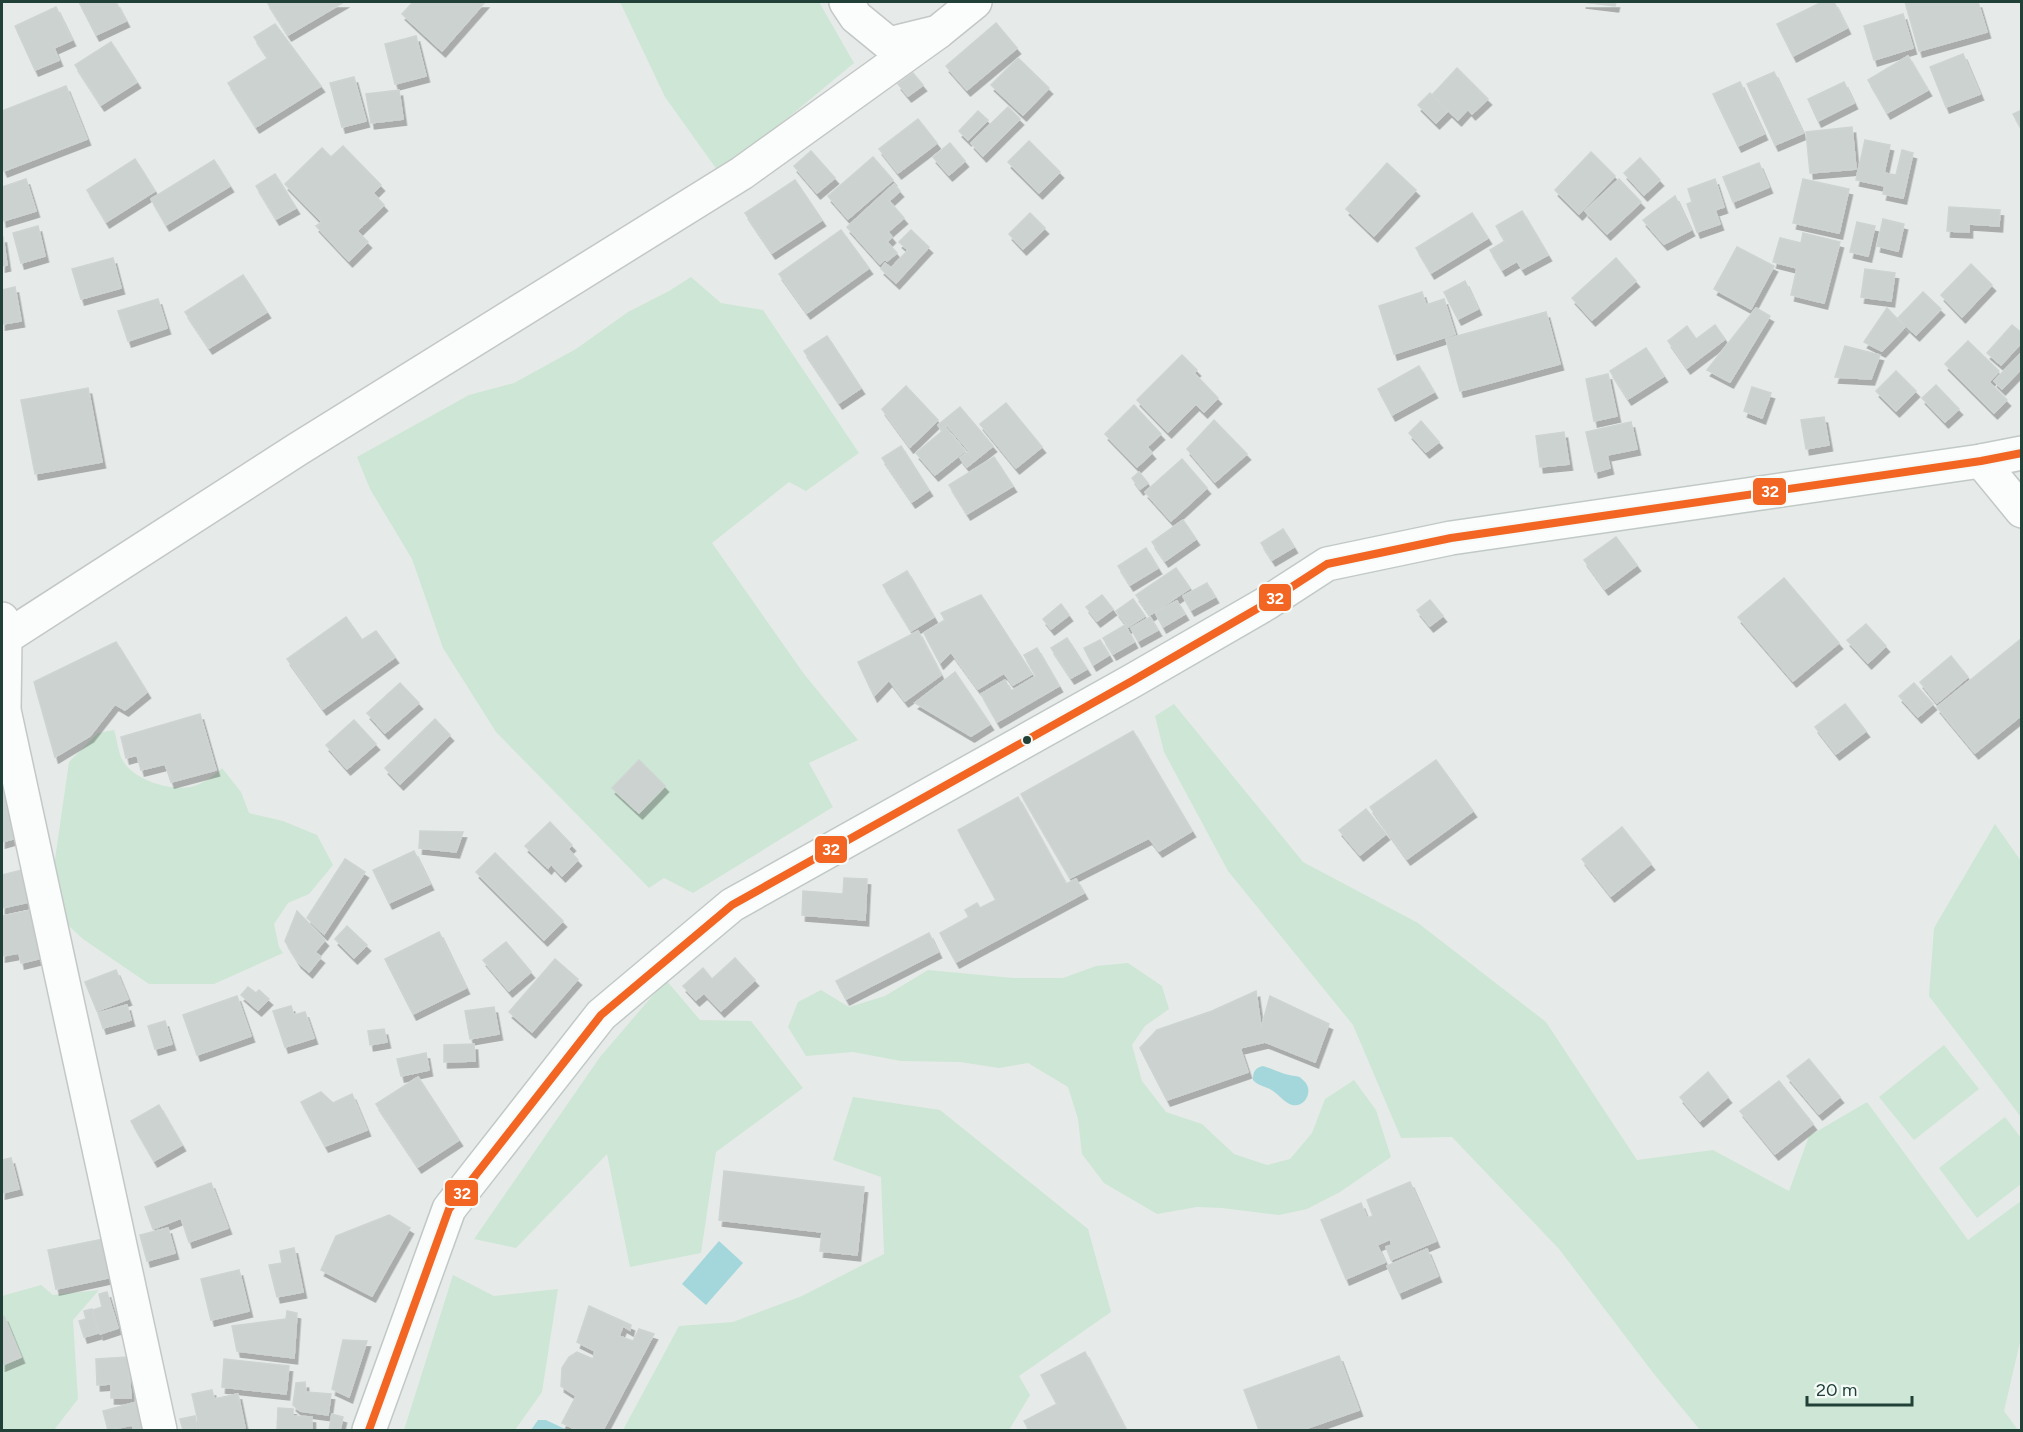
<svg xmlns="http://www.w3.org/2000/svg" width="2023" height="1432" font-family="Figtree,sans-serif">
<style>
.green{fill:#cee6d5}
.water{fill:#a4d7dc}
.building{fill:#ccd2d0;stroke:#ced4d2;stroke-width:1.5;filter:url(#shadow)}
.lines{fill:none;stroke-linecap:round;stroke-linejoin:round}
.minor-casing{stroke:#c3c8c6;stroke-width:36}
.tertiary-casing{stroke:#c3c8c6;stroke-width:36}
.secondary-casing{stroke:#c1c9c6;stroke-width:36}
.minor{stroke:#fbfcfc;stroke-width:33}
.tertiary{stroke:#fbfcfc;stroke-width:33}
.secondary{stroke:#fbfcfc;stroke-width:33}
.bus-1-casing{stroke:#f4faf7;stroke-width:12}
.bus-1{stroke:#f26522;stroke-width:8}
.bus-dot{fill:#214138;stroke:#f4faf7;stroke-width:2}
.line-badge{stroke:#f4faf7;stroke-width:2}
.badge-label{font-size:16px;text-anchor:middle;font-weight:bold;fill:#fff}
</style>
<defs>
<filter id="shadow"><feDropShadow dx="3.5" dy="6" stdDeviation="0" flood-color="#0004"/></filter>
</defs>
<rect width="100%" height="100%" fill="#e6ebe9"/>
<!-- green -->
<g class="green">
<polygon points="620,2 819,2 854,63 720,174 665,97"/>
<polygon points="691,277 721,303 763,310 859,453 806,491 789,482 712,543 804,674 858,740 809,763 833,807 693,893 664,878 649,888 496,732 443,648 412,559 370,489 357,457 469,395 514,383 576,349 628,312 669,291"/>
<polygon points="1174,704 1303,862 1418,923 1546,1022 1637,1160 1713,1150 1789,1191 1809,1136 1867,1102 1968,1240 2021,1201 2021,1338 2004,1411 2018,1430 1700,1430 1654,1374 1559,1249 1452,1137 1401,1138 1353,1025 1228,871 1164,752 1155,716"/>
<path d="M 114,730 C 117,739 118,753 123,761 C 134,780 170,791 190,787 C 203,784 213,777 222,768 L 241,792 L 249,813 L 283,821 L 317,835 L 333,865 L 309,894 L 288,903 L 274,924 L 279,947 L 283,953 L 214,984 L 149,984 L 83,939 L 59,917 L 52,880 L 69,762 L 98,733 Z"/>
<polygon points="1995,824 2021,861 2021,1117 1929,996 1934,928"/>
<polygon points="1128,963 1162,986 1169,1009 1145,1026 1132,1045 1142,1081 1166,1112 1202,1124 1234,1154 1267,1165 1290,1159 1312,1133 1325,1099 1354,1080 1376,1110 1391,1157 1340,1192 1307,1209 1279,1215 1222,1208 1197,1207 1157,1214 1104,1183 1082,1154 1078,1119 1068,1087 1028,1063 999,1068 960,1062 901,1061 853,1052 806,1056 788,1027 798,1002 821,990 849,1007 885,996 928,970 1013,978 1063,978 1096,966"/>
<polygon points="666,980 700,1020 751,1021 803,1088 716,1152 701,1253 630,1267 607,1154 516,1248 474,1239 600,1057"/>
<polygon points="1944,1045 1979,1089 1914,1140 1879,1097"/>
<polygon points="853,1097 940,1110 1088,1229 1111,1312 1019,1376 1030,1395 1009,1430 623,1430 679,1326 733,1322 802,1296 884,1254 881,1177 833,1160"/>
<polygon points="2005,1117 2021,1138 2021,1184 1977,1218 1939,1168"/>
<polygon points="453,1275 494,1296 558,1289 542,1392 515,1430 404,1430"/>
<polygon points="41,1285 53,1295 99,1290 73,1320 78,1399 54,1430 2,1430 2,1296"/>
</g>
<!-- water -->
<g class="water">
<path d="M 1263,1066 C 1274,1069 1283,1075 1295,1076 C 1300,1077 1299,1076 1303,1080 C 1314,1088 1307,1108 1292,1105 C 1285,1103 1279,1095 1273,1091 C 1266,1086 1258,1086 1253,1080 C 1253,1071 1255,1068 1263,1066 Z"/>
<polygon points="719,1241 743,1263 706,1305 682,1284"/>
<polygon points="538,1420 546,1420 567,1430 531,1430"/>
</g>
<!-- building -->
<g class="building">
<polygon points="79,2 116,2 126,21 96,35"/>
<polygon points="267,2 344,2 288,35"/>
<polygon points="413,2 485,2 442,51 402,14"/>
<polygon points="1582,2 1616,2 1615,6"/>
<polygon points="1822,2 1834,2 1847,28 1793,56 1777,24"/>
<polygon points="1905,2 1978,2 1987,32 1919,51"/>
<polygon points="56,7 72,40 54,48 59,60 35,70 15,26"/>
<polygon points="1903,14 1913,48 1874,60 1864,26"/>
<polygon points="996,23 1017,48 967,90 946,66"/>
<polygon points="275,24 321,86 256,127 228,83 268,58 254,37"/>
<polygon points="416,36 426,76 395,84 385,44"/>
<polygon points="111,42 137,82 101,105 75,65"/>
<polygon points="1963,54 1980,94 1946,107 1930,67"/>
<polygon points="1908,56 1928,90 1887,113 1868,80"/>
<polygon points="1018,58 1049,88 1023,115 991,85"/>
<polygon points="1457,68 1488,99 1472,114 1468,109 1458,120 1432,95"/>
<polygon points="1774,72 1803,133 1775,145 1747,84"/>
<polygon points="913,73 923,85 908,96 898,84"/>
<polygon points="354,77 366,121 342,127 330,83"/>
<polygon points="1740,82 1764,134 1738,146 1713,94"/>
<polygon points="1844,82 1854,103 1818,121 1808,99"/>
<polygon points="66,86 87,139 4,171 2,166 2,111"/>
<polygon points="399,90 403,119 371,123 366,94"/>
<polygon points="1430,93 1448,111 1436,123 1418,105"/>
<polygon points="1008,107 1020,119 983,156 971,143"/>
<polygon points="2022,110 2022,130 2013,114"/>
<polygon points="978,111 988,120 968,140 959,131"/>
<polygon points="918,119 937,143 898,173 879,149"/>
<polygon points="1852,127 1856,169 1810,173 1806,132"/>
<polygon points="1865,140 1890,145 1884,173 1896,175 1902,150 1913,153 1903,198 1883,194 1885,186 1856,180"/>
<polygon points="1029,141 1060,172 1039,193 1008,162"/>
<polygon points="950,143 965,161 949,175 933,157"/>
<polygon points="343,146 381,185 373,193 384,205 357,231 368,242 349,261 316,226 322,222 285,184 322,148 331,157"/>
<polygon points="811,151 835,178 817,193 794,166"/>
<polygon points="1591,152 1615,176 1579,214 1555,190"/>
<polygon points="873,157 893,180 848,219 828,196"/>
<polygon points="1640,158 1660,180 1644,195 1624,173"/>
<polygon points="135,159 155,191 106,222 87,190"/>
<polygon points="214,160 230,186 166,225 151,199"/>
<polygon points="1387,163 1416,190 1374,236 1346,209"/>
<polygon points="1759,163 1769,187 1733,202 1723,177"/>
<polygon points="275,174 296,208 276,219 256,186"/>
<polygon points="26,179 36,211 3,221 2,214 2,187"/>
<polygon points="1619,179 1641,202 1607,234 1585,211"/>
<polygon points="1715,179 1724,207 1715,210 1720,224 1697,232 1687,204 1692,202 1688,189"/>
<polygon points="1803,179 1849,189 1839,233 1793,223"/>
<polygon points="795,180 822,220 772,253 745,213"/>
<polygon points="894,184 900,191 889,201 904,218 888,232 892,237 887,242 897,253 887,261 885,259 880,264 847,227"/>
<polygon points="1675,196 1691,230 1664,244 1643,220"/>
<polygon points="1949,207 2000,210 1999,226 1969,224 1969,232 1947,231"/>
<polygon points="1522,211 1548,255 1522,269 1517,261 1502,270 1490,250 1505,241 1496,226"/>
<polygon points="1030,213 1045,228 1023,249 1009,234"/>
<polygon points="1472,213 1488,238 1431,273 1416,248"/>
<polygon points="1883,219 1904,224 1898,251 1877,246"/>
<polygon points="1857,222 1875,226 1868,256 1850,252"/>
<polygon points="38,226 45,256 21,263 13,233"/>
<polygon points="841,230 869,268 807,313 779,274"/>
<polygon points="911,230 929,247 896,283 881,269 885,263 891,268 908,250 899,242"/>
<polygon points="1803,233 1840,242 1824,303 1791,295 1797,268 1773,262 1780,238 1801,243"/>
<polygon points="2,237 3,237 7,265 2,266"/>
<polygon points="1737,247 1774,266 1751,309 1714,289"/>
<polygon points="113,258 121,288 81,299 72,269"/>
<polygon points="1616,258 1636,281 1592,320 1572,298"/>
<polygon points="1971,264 1992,285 1962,317 1941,295"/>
<polygon points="1865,269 1895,273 1891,301 1861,297"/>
<polygon points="243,275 267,312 209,348 185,312"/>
<polygon points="1465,281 1478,309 1458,319 1444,292"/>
<polygon points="15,287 21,321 2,324 2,290"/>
<polygon points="1422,292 1426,305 1444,299 1455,334 1394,354 1379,306"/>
<polygon points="1923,292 1941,309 1916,335 1898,318"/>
<polygon points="158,299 167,328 128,341 118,311"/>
<polygon points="1756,308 1770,316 1730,382 1707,370"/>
<polygon points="1887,308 1905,327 1882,351 1864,342"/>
<polygon points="1546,312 1560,364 1460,391 1446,339"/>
<polygon points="1715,325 1725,339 1687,368 1668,341 1687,326 1696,339"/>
<polygon points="2012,325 2022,333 2022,342 2001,365 1987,353"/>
<polygon points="827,336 861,388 839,403 804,351"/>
<polygon points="1968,341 1999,371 1989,382 2007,400 1994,413 1945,364"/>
<polygon points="1845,346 1880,355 1871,379 1835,377"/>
<polygon points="1646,348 1664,376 1628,399 1610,371"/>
<polygon points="2022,352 2022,368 2002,389 1994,381"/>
<polygon points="1182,355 1197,370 1194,373 1218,398 1204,412 1196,404 1168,432 1137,400"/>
<polygon points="1419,366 1434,392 1392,415 1378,389"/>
<polygon points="1896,371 1916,391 1896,411 1876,391"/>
<polygon points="1608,374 1617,416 1594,421 1586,379"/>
<polygon points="1936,385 1959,409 1945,422 1922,398"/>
<polygon points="906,386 938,420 910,447 882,409"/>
<polygon points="1752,387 1771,393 1762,418 1744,411"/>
<polygon points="88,388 102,462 35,474 21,400"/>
<polygon points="1006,403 1042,447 1016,468 980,424"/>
<polygon points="1134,405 1161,434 1147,447 1152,453 1137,467 1105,434"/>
<polygon points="960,407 993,446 967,467 960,458 969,451 947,425 941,430 938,425"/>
<polygon points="1824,417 1829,445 1806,449 1801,420"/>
<polygon points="1214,420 1247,454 1215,482 1187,449"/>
<polygon points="1421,421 1439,442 1426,452 1409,433"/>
<polygon points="1631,422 1637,449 1607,455 1610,468 1595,472 1586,432"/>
<polygon points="946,428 965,451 935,475 916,453"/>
<polygon points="1564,432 1569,464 1540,467 1536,436"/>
<polygon points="901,446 929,490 912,502 882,458"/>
<polygon points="994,457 1013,486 967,514 949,485"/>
<polygon points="1182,459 1207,488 1171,521 1145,492"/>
<polygon points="1139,472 1148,483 1140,489 1132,478"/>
<polygon points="1183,520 1196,539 1165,561 1152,542"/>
<polygon points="1283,529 1294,547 1272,560 1261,543"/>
<polygon points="1616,537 1637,565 1605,589 1584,560"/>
<polygon points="1146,548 1158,568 1130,585 1118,566"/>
<polygon points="1176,568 1190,588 1150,615 1136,595"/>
<polygon points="907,571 934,617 911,631 883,585"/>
<polygon points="1784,578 1839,643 1793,681 1738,617"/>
<polygon points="1207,583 1215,597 1191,610 1183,596"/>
<polygon points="981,595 1032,674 1013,685 1004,673 978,689 951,652 940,663 924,633 945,620 941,613"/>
<polygon points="1102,595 1113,609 1097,621 1086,607"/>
<polygon points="1133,599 1145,616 1128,627 1116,611"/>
<polygon points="1430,600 1443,616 1430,626 1417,610"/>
<polygon points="1177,601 1185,614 1163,627 1155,612"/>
<polygon points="1061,604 1069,615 1051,629 1043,619"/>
<polygon points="346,617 362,640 376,631 395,657 323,709 287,659"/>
<polygon points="1150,617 1158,630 1138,641 1131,628"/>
<polygon points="1866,624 1886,646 1868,663 1847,640"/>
<polygon points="1125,625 1134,642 1113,654 1103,638"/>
<polygon points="918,631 941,675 905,701 889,680 874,696 858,662"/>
<polygon points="1067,638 1087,669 1071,678 1051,648"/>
<polygon points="2022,638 2022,715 1975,753 1937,707"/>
<polygon points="1100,640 1109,655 1093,665 1084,648"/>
<polygon points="116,642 147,692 125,710 115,704 90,736 55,757 34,682"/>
<polygon points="1037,648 1059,686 997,722 981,694 1005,680 1011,691 1036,676 1024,655"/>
<polygon points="1951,656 1968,677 1937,703 1920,682"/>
<polygon points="955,672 990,724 971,736 915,703"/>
<polygon points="400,683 419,703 385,733 367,713"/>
<polygon points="1914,683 1933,704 1918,717 1899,696"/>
<polygon points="1845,704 1866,731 1836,754 1815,727"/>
<polygon points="200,714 216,770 171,782 165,764 141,770 137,755 126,758 121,737"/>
<polygon points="435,719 450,735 400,784 385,768"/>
<polygon points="354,720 376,744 347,769 326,745"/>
<polygon points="1133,731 1192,831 1159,851 1149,838 1070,878 1021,794"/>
<polygon points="639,760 665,786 639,813 612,788"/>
<polygon points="1436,760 1473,811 1407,859 1370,807"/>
<polygon points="2,767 20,837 2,842"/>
<polygon points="1018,797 1066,884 1076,879 1084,893 956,962 940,933 969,917 965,910 977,903 980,908 996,900 958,830"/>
<polygon points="1366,809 1386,834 1360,855 1339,830"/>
<polygon points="550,822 572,845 568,849 578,860 562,876 551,864 548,868 525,846"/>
<polygon points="1622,827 1651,864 1611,896 1582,859"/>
<polygon points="420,831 463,832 456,852 419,848"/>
<polygon points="414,851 430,884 389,903 373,870"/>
<polygon points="495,853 563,921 544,940 476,872"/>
<polygon points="345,859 365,872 324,934 307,918"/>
<polygon points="22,870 29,902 2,908 2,875"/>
<polygon points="844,878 867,879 865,920 802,915 803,891 843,894"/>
<polygon points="32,910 42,958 21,963 19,953 2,956 2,916"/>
<polygon points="297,911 325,940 315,952 321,957 309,972 298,962 285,941"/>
<polygon points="347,926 367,945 354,958 335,939"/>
<polygon points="439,932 466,988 413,1014 385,959"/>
<polygon points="929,933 938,952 846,999 836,981"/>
<polygon points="506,942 531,972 509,991 483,960"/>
<polygon points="735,958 755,980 721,1011 704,993 696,1000 683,986 703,968 712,979"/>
<polygon points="555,959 578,979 532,1032 509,1012"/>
<polygon points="116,970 128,999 97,1011 85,982"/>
<polygon points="248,987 256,993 259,990 269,999 258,1010 241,995"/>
<polygon points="1256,991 1261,1028 1270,996 1329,1024 1315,1062 1265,1042 1240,1048 1248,1072 1167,1100 1140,1048 1157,1030 1212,1011"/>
<polygon points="237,996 251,1036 197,1055 183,1015"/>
<polygon points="127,1005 131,1020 103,1028 98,1013"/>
<polygon points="291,1006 294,1015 305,1012 314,1038 285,1047 273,1011"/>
<polygon points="494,1007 499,1034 470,1039 465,1011"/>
<polygon points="165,1021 172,1044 155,1049 148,1026"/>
<polygon points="384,1029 387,1042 370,1045 368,1031"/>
<polygon points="474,1044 475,1061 444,1062 444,1045"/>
<polygon points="426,1053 429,1070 401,1076 397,1059"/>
<polygon points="1809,1059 1840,1097 1819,1114 1787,1076"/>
<polygon points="1708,1072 1728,1097 1700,1121 1680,1097"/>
<polygon points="418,1077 459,1140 418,1167 376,1104"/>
<polygon points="1779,1081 1813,1124 1775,1154 1740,1111"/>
<polygon points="321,1092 333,1103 352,1094 367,1130 325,1146 301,1102"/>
<polygon points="159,1105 182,1145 154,1161 131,1121"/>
<polygon points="11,1158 19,1189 2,1193 2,1160"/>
<polygon points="724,1171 864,1187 857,1255 820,1251 822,1232 719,1220"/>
<polygon points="1410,1182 1436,1241 1391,1260 1386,1247 1392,1245 1390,1239 1377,1245 1385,1262 1346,1279 1321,1220 1361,1203 1367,1218 1373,1216 1367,1200"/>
<polygon points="211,1183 228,1228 189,1242 181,1218 153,1229 145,1207"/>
<polygon points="389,1215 410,1228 372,1296 321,1270 336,1236"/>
<polygon points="168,1228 175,1253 147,1261 140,1235"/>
<polygon points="109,1238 117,1276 56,1289 48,1250"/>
<polygon points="294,1248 303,1292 277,1297 269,1265 282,1263 280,1251"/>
<polygon points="1427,1249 1438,1276 1399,1293 1387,1266"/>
<polygon points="239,1270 249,1311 211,1320 201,1279"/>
<polygon points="107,1292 118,1328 100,1334 93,1310 102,1307 99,1294"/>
<polygon points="589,1306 631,1325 630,1330 623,1326 619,1336 633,1341 639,1329 654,1334 603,1430 577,1430 562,1423 576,1396 561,1386 562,1368 569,1357 577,1352 593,1359 595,1351 577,1342"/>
<polygon points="92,1309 98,1333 84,1337 79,1321 86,1319 84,1311"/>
<polygon points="287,1311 297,1313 294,1358 237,1351 232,1326 286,1319"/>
<polygon points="4,1316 21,1357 2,1365 2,1317"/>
<polygon points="343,1340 367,1341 349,1397 332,1389"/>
<polygon points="1085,1352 1126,1430 1029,1430 1024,1421 1057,1404 1041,1375"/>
<polygon points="1339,1356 1359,1410 1302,1430 1259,1430 1244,1390"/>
<polygon points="128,1357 131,1398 111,1398 111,1384 97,1385 96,1359"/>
<polygon points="224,1359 289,1366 286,1394 222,1387"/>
<polygon points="305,1382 306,1392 331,1394 328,1415 300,1411 293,1405 296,1383"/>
<polygon points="212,1390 214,1399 238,1394 245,1428 232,1430 200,1430 192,1394"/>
<polygon points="137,1402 145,1430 134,1430 132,1425 108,1430 103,1411"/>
<polygon points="278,1408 293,1409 293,1416 312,1417 312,1430 277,1430"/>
<polygon points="332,1414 343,1417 340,1430 329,1430"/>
<polygon points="195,1416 198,1430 183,1430 180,1419"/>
</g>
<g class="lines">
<!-- minor casing -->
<g class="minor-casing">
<g id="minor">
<polyline points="1981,461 2022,511"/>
<polyline points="2,619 5,639 4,710 160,1430"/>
<polyline points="2,640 298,449 742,173 938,32"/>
</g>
</g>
<!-- tertiary casing -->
<g class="tertiary-casing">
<polyline id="tertiary" points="846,2 856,17 889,44 938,32 975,2"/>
</g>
<!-- secondary casing -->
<g class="secondary-casing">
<polyline id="secondary" points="369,1430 449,1209 601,1015 732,905 1132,681 1267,603 1327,564 1451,538 1981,461 2022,453"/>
</g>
<!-- minor -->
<use href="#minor" class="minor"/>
<!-- tertiary -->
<use href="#tertiary" class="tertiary"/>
<!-- secondary -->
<use href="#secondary" class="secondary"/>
<!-- bus-1 casing -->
<g class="bus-1-casing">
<polyline id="bus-1" points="369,1430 449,1209 601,1015 732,905 1132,681 1267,603 1327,564 1451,538 1981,461 2022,453"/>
</g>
<!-- bus-1 -->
<use href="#bus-1" class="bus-1"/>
</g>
<!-- markers -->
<circle class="bus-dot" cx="1027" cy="740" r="5"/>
<g class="line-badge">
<rect x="1752" y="477" width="35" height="29" rx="6" fill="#f26522"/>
<rect x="1258" y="583" width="34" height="29" rx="6" fill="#f26522"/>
<rect x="814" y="835" width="34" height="29" rx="6" fill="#f26522"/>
<rect x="444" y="1179" width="35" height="28" rx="6" fill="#f26522"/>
</g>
<g class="badge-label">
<text x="1770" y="497">32</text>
<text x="1275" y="604">32</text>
<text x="831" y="855">32</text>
<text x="462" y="1199">32</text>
</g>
<!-- border -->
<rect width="2023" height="1432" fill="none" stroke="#214138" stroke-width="6"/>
<!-- scale -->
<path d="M1807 1396v9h105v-9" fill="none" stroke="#214138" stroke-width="3"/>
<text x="1816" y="1396" font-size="18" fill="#214138" stroke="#f4faf7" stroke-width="4.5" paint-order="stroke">20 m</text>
</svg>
